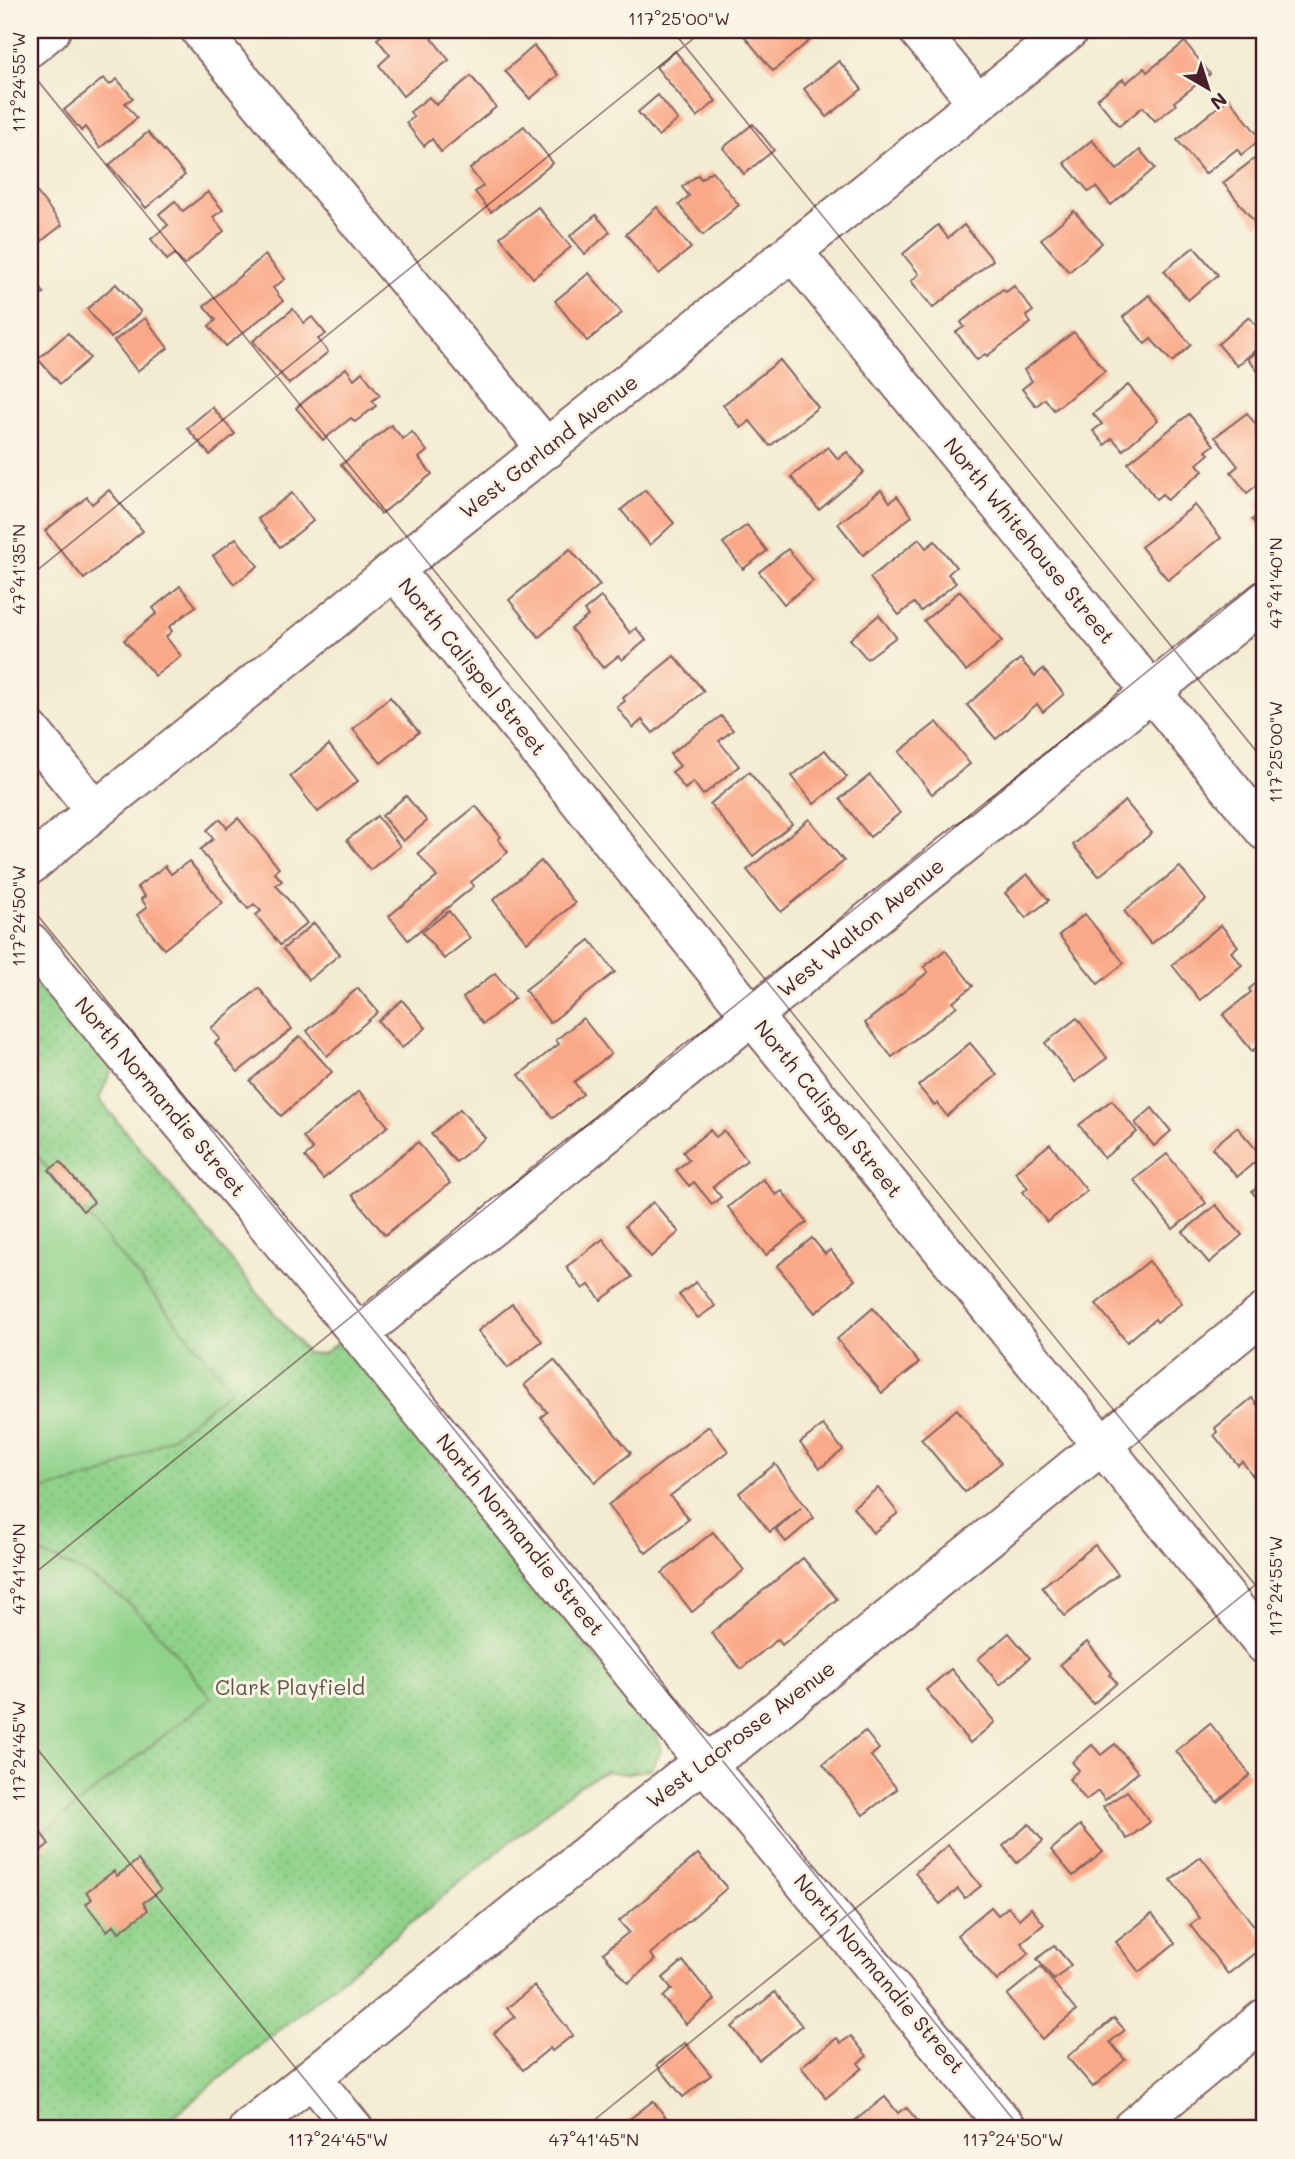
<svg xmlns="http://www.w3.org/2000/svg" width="1295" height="2159" font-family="Mali,sans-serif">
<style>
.park{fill:url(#park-dots);stroke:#6c785a;stroke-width:2}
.garden{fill:#8fd28a;stroke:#6c785a;stroke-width:2}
.building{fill:#faa988}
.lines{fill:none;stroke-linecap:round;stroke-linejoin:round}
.minor-casing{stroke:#856665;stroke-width:42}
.minor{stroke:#fff;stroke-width:38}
.ticks{fill:none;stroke:#4a1f2b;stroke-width:2;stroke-opacity:0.45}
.labels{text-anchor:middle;stroke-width:6;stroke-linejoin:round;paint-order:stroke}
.street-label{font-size:21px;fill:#4a1f2b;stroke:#fcf5e5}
.park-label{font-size:21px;fill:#5f5548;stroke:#fcf5e5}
.neatline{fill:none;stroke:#4a1f2b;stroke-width:2.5}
.ticks-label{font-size:18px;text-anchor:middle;fill:#4a1f2b}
</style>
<defs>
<pattern id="park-dots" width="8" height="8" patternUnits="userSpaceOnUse" patternTransform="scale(1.75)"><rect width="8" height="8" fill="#8fd28a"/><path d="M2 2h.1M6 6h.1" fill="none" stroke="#7db477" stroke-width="1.8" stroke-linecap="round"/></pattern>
</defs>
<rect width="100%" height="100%" fill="#fcf5e5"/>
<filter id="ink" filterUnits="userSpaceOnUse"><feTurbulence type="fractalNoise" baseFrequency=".0143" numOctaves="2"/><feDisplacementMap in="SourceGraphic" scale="14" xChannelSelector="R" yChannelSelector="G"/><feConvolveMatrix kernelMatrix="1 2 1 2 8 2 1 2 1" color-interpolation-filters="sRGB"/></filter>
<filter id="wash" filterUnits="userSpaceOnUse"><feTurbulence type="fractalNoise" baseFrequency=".00686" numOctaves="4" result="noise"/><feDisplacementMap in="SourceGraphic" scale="28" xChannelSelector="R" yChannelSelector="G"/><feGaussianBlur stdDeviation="1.57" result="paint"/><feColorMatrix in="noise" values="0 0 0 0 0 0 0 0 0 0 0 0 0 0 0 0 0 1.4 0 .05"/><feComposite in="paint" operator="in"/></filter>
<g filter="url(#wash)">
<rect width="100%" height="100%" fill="#f3ebd2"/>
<!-- park -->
<polygon class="park" points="30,963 113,1066 99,1099 307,1353 323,1354 341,1340 651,1726 658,1738 661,1751 651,1769 625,1774 606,1771 578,1786 158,2129 30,2129"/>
<!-- garden -->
<g class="garden">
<polygon points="30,1147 232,1389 172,1437 104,1474 30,1493"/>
<path d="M 30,1549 C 64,1563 100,1579 129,1604 C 160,1632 185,1665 211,1698 L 30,1842 Z"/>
</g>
<g id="blocks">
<!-- building -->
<g class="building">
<polygon points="389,30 425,30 449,60 403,96 379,65 390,55 377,39"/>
<polygon points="752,30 818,30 820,32 773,71 744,36"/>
<polygon points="1185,42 1210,74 1174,102 1176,105 1155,121 1143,107 1119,126 1097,99 1123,79 1126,83 1144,68 1147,72"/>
<polygon points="534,46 558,75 530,99 505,71"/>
<polygon points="675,51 716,101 697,117 656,67"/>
<polygon points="839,61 862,89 827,117 804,89"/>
<polygon points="471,76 496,107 441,152 432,139 424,146 406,123 414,117 410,112 429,97 436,105"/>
<polygon points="104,78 109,85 117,79 133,98 125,103 137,118 100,148 85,127 81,131 64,110"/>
<polygon points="658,95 678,120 658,136 638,112"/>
<polygon points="1229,98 1261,139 1241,155 1237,149 1205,174 1177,140"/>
<polygon points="753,124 774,150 744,174 723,148"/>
<polygon points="524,126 553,163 491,212 475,192 483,186 470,169"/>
<polygon points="148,132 185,175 146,208 109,165"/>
<polygon points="1092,140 1117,170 1140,150 1155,168 1111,205 1096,187 1089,192 1064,163"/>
<polygon points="1258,156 1265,165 1265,218 1257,225 1223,183"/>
<polygon points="712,171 739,205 703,235 679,205 689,196 682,187 698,175 701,179"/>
<polygon points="30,183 62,225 35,246 30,238"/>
<polygon points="208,192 223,210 213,217 224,231 184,265 175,254 167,260 151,239 168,225 159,214 175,201 183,211"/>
<polygon points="538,207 571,247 533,278 500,237"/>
<polygon points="657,207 691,248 659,274 626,234"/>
<polygon points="1074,211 1102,243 1069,272 1041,239"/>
<polygon points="596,215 610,232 585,254 570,236"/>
<polygon points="938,225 948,238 964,225 993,260 933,308 911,281 919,274 903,254"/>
<polygon points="1194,247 1218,275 1188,300 1164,271"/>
<polygon points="265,255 285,279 273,288 283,301 226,346 209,326 216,320 204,306"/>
<polygon points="589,273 622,313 587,341 555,301"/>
<polygon points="30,274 44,293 30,304"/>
<polygon points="116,284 141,312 111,338 87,309"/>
<polygon points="1014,286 1033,311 1026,316 1031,323 987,356 985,354 977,360 956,332 964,327 961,322 1003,289 1006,292"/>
<polygon points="1149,295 1191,345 1172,362 1151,339 1145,344 1123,317"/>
<polygon points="293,309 304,323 312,317 326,334 318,339 328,352 289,384 253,341"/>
<polygon points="1249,317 1265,336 1265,342 1237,366 1218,344"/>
<polygon points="145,318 168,348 137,371 114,341"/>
<polygon points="1074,332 1105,371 1054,410 1045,399 1036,406 1022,389 1032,381 1024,370"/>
<polygon points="68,333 90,358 60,384 38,359"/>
<polygon points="1265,345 1265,380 1248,359"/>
<polygon points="780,360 818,407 770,446 750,421 741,428 723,405"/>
<polygon points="346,368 354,379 362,372 380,395 372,401 376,406 355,422 351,418 323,440 296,408"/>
<polygon points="1128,385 1158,420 1123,450 1112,438 1105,445 1093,431 1102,424 1093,414"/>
<polygon points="212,407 235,434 210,455 187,428"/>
<polygon points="1247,413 1265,437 1265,479 1247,493 1231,472 1238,466 1215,437"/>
<polygon points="1189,414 1214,445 1206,451 1209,454 1197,464 1203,471 1167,500 1162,494 1156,499 1128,463"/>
<polygon points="391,425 403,439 412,432 427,451 419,458 432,474 381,514 341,465"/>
<polygon points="828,447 838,459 847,452 864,472 819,510 791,477"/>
<polygon points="109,490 143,531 84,579 45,531 87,497 92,504"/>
<polygon points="645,490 674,523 650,545 621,510"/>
<polygon points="881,490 890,502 897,496 912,516 863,555 838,524"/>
<polygon points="292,493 313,521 280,547 258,519"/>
<polygon points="1265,497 1265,537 1252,520 1262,511 1256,504"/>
<polygon points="1195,505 1221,538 1168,580 1141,547"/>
<polygon points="747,525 767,551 743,569 723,543"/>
<polygon points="236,538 258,566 234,584 213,556"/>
<polygon points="919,539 926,548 935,541 956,567 948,574 956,583 921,611 914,603 899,615 870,578"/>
<polygon points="570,549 600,585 539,637 509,600"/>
<polygon points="788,549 813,581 784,604 759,572"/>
<polygon points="180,586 196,606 169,627 172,631 166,637 181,656 155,676 124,640 157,613 153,608"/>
<polygon points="960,591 1002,641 966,671 924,621"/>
<polygon points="601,597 630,633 636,628 646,640 622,660 618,656 603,668 571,629 588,616 584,611"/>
<polygon points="879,615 896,637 867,659 850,639"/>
<polygon points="674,656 704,691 653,733 642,720 633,728 617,707 625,701 623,698"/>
<polygon points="1020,659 1035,676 1043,669 1064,694 1043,712 1037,704 996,739 967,705"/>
<polygon points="390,697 419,732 381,763 353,729"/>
<polygon points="721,716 733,730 719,741 739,766 703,795 693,782 685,789 672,772 680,766 670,754"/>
<polygon points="937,722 970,764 932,794 899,752"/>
<polygon points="329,745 358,781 318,812 290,776"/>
<polygon points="825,750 847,777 814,804 792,776"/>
<polygon points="749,772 792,824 753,856 710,804"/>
<polygon points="870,775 900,813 870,837 840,799"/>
<polygon points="406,796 427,821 403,841 382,816"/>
<polygon points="1125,801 1152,833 1099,876 1073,845"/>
<polygon points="476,806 501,837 498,839 508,852 471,882 474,886 408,940 389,916 437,877 418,853"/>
<polygon points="377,816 400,846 370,870 347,840"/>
<polygon points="238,818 279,868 274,872 282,881 276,885 307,923 280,945 256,915 261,911 254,904 248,909 200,850 213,839 207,830 220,819 227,828"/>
<polygon points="809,819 844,861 781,912 747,870"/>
<polygon points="189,861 223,903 164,949 137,915 147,907 141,899 145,896 137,887 165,866 171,874"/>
<polygon points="541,861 575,903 527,942 493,900"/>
<polygon points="1180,867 1206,900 1151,944 1124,911"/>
<polygon points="1027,874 1049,900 1026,918 1005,893"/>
<polygon points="449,911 470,938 444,959 422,932"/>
<polygon points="1085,914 1124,963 1098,984 1059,935"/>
<polygon points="314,923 340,954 309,980 283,949"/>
<polygon points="1221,925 1238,946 1231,952 1242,965 1200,1000 1172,965"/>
<polygon points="590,940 615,972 550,1023 525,990"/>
<polygon points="945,950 973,986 953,1002 957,1006 892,1057 865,1023 928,972 924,967"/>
<polygon points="495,973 515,998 483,1024 463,998"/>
<polygon points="1265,976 1265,1040 1252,1051 1223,1015 1251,992 1249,989"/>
<polygon points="259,988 292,1029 238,1072 215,1043 220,1039 211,1028"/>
<polygon points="358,988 378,1012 327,1056 307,1031"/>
<polygon points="402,1000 426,1028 402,1048 378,1021"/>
<polygon points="583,1018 611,1054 574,1082 583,1094 553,1118 519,1075 559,1044 556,1040"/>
<polygon points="1077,1018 1107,1058 1075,1082 1045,1043"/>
<polygon points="300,1036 332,1072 281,1116 250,1081"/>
<polygon points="970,1043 997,1075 947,1116 937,1103 934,1105 918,1086"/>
<polygon points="359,1091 388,1126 323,1179 305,1157 313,1150 303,1137"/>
<polygon points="1112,1100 1137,1132 1104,1158 1079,1125"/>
<polygon points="1152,1108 1171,1131 1154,1146 1135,1123"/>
<polygon points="460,1109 485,1138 456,1162 431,1134"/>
<polygon points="1237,1127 1262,1156 1237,1177 1212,1148"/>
<polygon points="710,1130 716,1137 724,1131 747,1160 713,1187 721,1197 712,1204 694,1182 689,1186 676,1170 689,1160 683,1152"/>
<polygon points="418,1142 450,1183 385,1235 352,1195"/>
<polygon points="1050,1144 1087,1191 1047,1222 1023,1192 1028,1188 1015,1172"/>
<polygon points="1167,1154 1206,1203 1173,1229 1134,1180"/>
<polygon points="60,1162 94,1202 83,1211 49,1170"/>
<polygon points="763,1179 776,1195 782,1191 807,1222 766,1255 728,1207"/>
<polygon points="1265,1181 1265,1208 1252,1192"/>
<polygon points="653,1202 679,1232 651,1257 625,1226"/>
<polygon points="1216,1205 1242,1235 1209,1263 1183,1232"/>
<polygon points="812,1238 825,1254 830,1250 855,1280 815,1313 777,1266"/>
<polygon points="603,1239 632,1277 601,1300 589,1285 583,1289 566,1267"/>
<polygon points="1149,1261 1182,1303 1157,1322 1155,1319 1127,1342 1096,1304"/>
<polygon points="696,1282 715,1306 698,1318 679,1295"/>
<polygon points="512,1304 542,1341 508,1368 478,1331"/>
<polygon points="873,1308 919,1363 882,1393 837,1339"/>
<polygon points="554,1360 631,1453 595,1482 541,1417 547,1412 524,1385"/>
<polygon points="1252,1398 1265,1414 1265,1466 1253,1476 1242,1461 1238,1465 1214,1435 1217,1432 1215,1428"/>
<polygon points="957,1409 1001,1463 965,1492 921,1439"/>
<polygon points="823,1425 843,1450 820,1468 800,1443"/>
<polygon points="709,1426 728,1451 670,1496 689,1519 646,1553 608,1505"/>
<polygon points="775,1464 814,1518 786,1542 776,1530 801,1508 770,1532 739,1493"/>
<polygon points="878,1488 898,1513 873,1533 853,1507"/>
<polygon points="713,1532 744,1570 692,1612 662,1573"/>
<polygon points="1095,1545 1118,1574 1065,1616 1042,1587"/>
<polygon points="803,1558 837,1599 782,1645 778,1639 741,1669 711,1633"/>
<polygon points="1009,1633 1030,1658 1000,1685 978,1659"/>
<polygon points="1087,1642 1112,1673 1110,1675 1117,1683 1093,1704 1060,1664"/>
<polygon points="951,1669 995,1722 970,1743 926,1690"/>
<polygon points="1210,1723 1250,1775 1217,1802 1176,1751"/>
<polygon points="865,1731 879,1749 871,1756 897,1789 863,1815 823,1764"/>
<polygon points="1115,1744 1138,1772 1105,1800 1098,1791 1086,1800 1069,1779 1079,1770 1072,1762 1092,1745 1101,1755"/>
<polygon points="1127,1791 1150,1822 1127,1839 1103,1807"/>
<polygon points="1029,1824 1043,1841 1017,1863 1003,1846"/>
<polygon points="1080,1825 1103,1852 1073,1876 1051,1850"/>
<polygon points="41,1833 49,1844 30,1859 30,1842"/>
<polygon points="948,1845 981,1886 965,1898 958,1889 940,1904 915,1873"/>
<polygon points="698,1854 727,1888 650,1954 655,1960 628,1983 603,1953 629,1932 619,1921"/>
<polygon points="1201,1857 1265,1940 1265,1945 1228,1974 1190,1925 1200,1918 1171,1880"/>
<polygon points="138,1860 161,1890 143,1903 148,1910 119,1932 114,1925 107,1931 86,1904 92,1899 86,1892 114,1871 117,1876"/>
<polygon points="991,1907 998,1915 1008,1907 1019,1919 1031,1908 1044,1924 1021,1943 1029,1953 997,1981 957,1935"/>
<polygon points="1152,1914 1175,1943 1139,1972 1116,1942"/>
<polygon points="1054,1945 1071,1965 1054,1980 1037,1959"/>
<polygon points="683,1961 715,2000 686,2024 663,1997 672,1989 663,1978"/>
<polygon points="1041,1967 1076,2011 1042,2039 1007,1995"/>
<polygon points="534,1986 573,2035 552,2051 550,2048 523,2070 494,2033 515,2017 507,2008"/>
<polygon points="775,1992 802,2026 759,2060 732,2027"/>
<polygon points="1114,2018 1125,2030 1110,2042 1125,2060 1093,2087 1067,2057"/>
<polygon points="851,2036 867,2056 858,2063 862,2068 826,2098 801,2067 837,2038 841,2043"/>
<polygon points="685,2043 711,2075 683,2097 657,2065"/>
<polygon points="885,2097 898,2113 906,2107 923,2127 919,2129 851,2129 848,2126"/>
<polygon points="653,2101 675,2129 617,2129"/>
</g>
</g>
</g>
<g filter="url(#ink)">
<use href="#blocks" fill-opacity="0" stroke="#856665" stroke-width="2"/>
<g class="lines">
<!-- minor casing -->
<g class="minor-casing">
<g id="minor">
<polyline points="200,30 547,449"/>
<polyline points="918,30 978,103"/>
<polyline points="30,47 51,30"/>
<polyline points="793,252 1265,831"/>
<polyline points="394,570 752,1016 1265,1645"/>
<polyline points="30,730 95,810"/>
<path d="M 30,865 C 149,764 275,670 394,570 L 1069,30"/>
<polyline points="30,942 359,1334 705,1763 1008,2129"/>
<polyline points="359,1334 1265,600"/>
<polyline points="312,2078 354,2129"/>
<polyline points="248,2129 680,1779 735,1744 1265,1312"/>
<polyline points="1131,2129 1265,2018"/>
</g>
</g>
<!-- minor -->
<use href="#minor" class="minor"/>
</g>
</g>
<!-- ticks -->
<path class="ticks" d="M 672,30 L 1265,762M 30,71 L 1265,1597M 30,576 L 704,30M 30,906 L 1021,2129M 30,1577 L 1265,576M 30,1740 L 345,2129M 583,2129 L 1265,1577"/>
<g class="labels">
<!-- street labels -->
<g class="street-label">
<text transform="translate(549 447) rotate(-38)" y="7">West Garland Avenue</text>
<text transform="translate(1029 541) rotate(51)" y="7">North Whitehouse Street</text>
<text transform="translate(472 667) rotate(51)" y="7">North Calispel Street</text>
<text transform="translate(861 928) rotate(-39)" y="7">West Walton Avenue</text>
<text transform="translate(160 1097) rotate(50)" y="7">North Normandie Street</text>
<text transform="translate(828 1109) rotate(51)" y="7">North Calispel Street</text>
<text transform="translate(520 1535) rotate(51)" y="7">North Normandie Street</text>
<text transform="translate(741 1735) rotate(-37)" y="7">West Lacrosse Avenue</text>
<text transform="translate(879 1974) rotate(50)" y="7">North Normandie Street</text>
</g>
<!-- park labels -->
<g class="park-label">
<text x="290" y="1695">Clark Playfield</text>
</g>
</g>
<!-- margin -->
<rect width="1295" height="2159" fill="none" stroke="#fcf5e5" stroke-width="77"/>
<!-- north arrow -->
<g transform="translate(1208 88) rotate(141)" stroke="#fcf5e5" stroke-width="5" paint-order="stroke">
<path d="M0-5L12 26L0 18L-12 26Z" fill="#4a1f2b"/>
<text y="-10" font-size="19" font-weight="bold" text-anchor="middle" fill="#4a1f2b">N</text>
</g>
<rect x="38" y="38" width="1218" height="2082" class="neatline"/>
<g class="ticks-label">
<text x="679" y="25">117°25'00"W</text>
<text transform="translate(19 82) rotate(-90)" y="6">117°24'55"W</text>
<text transform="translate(19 569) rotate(-90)" y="6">47°41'35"N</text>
<text transform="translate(1276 583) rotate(-90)" y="6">47°41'40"N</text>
<text transform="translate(1276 752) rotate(-90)" y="6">117°25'00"W</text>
<text transform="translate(19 916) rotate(-90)" y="6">117°24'50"W</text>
<text transform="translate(19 1569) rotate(-90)" y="6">47°41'40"N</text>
<text transform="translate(1276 1586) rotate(-90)" y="6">117°24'55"W</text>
<text transform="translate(19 1751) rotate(-90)" y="6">117°24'45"W</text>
<text x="338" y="2146">117°24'45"W</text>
<text x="594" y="2146">47°41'45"N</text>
<text x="1013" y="2146">117°24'50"W</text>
</g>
</svg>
